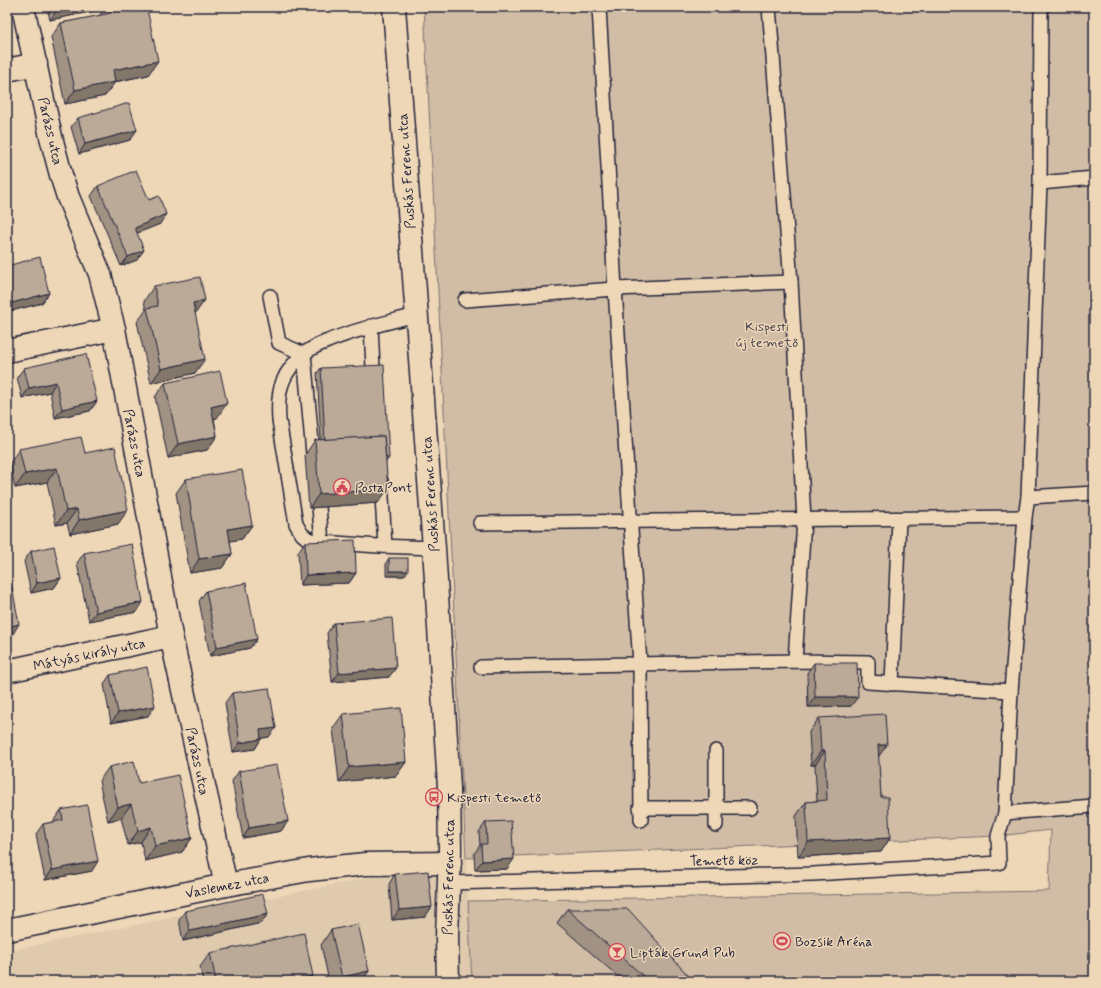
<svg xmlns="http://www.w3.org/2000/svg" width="1101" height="988" font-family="Mynerve,sans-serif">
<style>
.built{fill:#dfcaae}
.green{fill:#d1bda5;stroke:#7a7070}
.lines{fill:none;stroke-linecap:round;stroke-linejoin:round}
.service-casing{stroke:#22223b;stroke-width:16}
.minor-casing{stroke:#22223b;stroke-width:25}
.tertiary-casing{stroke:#22223b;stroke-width:25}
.service{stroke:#eed7b7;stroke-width:13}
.minor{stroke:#eed7b7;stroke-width:22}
.tertiary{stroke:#eed7b7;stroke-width:22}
.wall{fill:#a19283;stroke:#22223b}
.shaded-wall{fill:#83776a;stroke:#22223b}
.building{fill:#bbaa98;stroke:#22223b}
.labels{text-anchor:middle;stroke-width:3;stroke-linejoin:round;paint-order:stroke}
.street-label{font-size:14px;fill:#22223b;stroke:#eed7b7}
.park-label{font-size:14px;fill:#454150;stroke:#eed7b7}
.poi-label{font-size:14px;fill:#22223b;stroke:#eed7b7;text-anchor:start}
</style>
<rect width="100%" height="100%" fill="#eed7b7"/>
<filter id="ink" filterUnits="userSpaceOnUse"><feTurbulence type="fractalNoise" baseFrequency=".025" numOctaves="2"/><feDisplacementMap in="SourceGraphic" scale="8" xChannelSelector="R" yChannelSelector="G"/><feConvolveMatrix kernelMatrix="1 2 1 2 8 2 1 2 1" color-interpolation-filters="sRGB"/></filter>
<g filter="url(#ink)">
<!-- built -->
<polygon class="built" points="466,858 472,981 7,981 7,951"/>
<!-- green -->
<polygon class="green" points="424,7 1094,7 1094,981 472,981 468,901 1049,891 1051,830 998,836 466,858"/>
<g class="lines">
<!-- service casing -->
<g class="service-casing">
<g id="service">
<polyline points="599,7 615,289 640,664 641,820"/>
<polyline points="769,7 791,282 804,520 795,661"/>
<polyline points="1040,183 1094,178"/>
<polyline points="270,296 279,343 304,354 313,454"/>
<polyline points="465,300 615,289 791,282"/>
<path d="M 416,315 C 386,323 356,329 328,341 C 320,344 311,348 304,354 C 296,360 287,371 283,381 C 278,393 278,406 279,420 L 296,524 L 302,534 L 308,539 L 322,542 L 378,546 L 434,548"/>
<polyline points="371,326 373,368"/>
<polyline points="381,480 385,546"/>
<polyline points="1028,497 1094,493"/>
<polyline points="319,507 322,542"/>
<polyline points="480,523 1025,517"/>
<polyline points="481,667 795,661 868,662 868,682 1011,691"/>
<polyline points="892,684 899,519"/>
<polyline points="640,808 750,808"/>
<polyline points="1005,813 1094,806"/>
<polyline points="716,825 716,751"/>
<polyline points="449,883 813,874 999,863 998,836 1005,813 1011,691 1025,517 1028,497 1040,183 1041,7"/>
</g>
</g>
<!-- minor casing -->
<g class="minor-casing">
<g id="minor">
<polyline points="23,7 51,137 61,175 68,197 100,274 114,329 171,636 226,885"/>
<polyline points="7,70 36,64"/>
<polyline points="7,351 114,329"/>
<polyline points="7,671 171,636"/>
<polyline points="7,930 226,885 309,870 365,864 450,863"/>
</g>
</g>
<!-- tertiary casing -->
<g class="tertiary-casing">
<polyline id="tertiary" points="394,7 434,548 449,787 450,850 447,937 448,981"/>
</g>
<!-- service -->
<use href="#service" class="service"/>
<!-- minor -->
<use href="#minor" class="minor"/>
<!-- tertiary -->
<use href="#tertiary" class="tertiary"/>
</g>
<!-- wall -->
<g class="wall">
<polygon points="47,7 131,7 148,75 115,82 105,96 65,104 51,37 61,23 99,16 104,9 50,20"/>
<polygon points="78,118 130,140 79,154 71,127"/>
<polygon points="98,186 149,200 160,224 137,233 137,260 121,266 91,196"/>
<polygon points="7,266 49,293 42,303 7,312"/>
<polygon points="154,286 195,314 195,373 151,383 137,322 146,310 144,301"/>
<polygon points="24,368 97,401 90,411 55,418 50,392 22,398 17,377"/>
<polygon points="321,368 389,458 386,462 378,503 309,508 305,455 315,440 321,440 317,373"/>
<polygon points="165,383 217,418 214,418 217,436 207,450 168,458 155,397"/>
<polygon points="19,449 85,453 118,524 70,534 67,523 56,525 47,482 15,488 10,463"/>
<polygon points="186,479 252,525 242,539 230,541 232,554 222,568 190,573 176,493"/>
<polygon points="305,542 356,573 349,583 300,585 298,552"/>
<polygon points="31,551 61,578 54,588 31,593 24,561"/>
<polygon points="84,553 137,612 89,621 77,563"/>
<polygon points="389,558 404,576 386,576 386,563"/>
<polygon points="206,591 257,639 250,648 210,656 199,601"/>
<polygon points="334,623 389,677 332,682 327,633"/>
<polygon points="814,663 851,706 808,707 807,673"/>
<polygon points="110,675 148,716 111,723 104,684"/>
<polygon points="232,693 269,737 261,738 261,739 255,749 233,752 225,703"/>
<polygon points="343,714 406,762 396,776 339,782 333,728"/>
<polygon points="819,718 878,757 881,797 890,838 881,852 798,857 796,816 806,802 817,801 815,765 811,765 809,732"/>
<polygon points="109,767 139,783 192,838 182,852 145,861 141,842 128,845 121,818 108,821 99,781"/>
<polygon points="239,771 288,821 281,831 243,838 232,781"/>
<polygon points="61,810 92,871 45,880 36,834 43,824 54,822 54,820"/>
<polygon points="486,822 507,869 475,870 474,854 480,845 479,832"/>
<polygon points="395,874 425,917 392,920 389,884"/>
<polygon points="567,909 693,981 623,981 557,923"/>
<polygon points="185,911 268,914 261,923 183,941 179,920"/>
<polygon points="331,930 369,971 362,981 329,981 321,945"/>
<polygon points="210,953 313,976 309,981 203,981 200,967"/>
</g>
<!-- shaded-wall -->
<g class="shaded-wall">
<polygon points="72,7 105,7 104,9 50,20 57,10"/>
<polygon points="158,61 148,75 103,84 113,70"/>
<polygon points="115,82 105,96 65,104 75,90"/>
<polygon points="137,130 130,140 79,154 85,144"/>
<polygon points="166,214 160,224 128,237 135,228"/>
<polygon points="144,250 137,260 121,266 128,257"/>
<polygon points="49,293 42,303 7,312 7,310 12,303"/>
<polygon points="205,300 195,314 193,303"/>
<polygon points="205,359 195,373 151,383 161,369"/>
<polygon points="56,382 50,392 22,398 29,388"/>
<polygon points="97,401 90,411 55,418 62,409"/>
<polygon points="227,403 217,418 201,421 211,407"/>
<polygon points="217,436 207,450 168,458 178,444"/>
<polygon points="57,468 47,482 15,488 25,474"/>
<polygon points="388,489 378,503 309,508 319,494"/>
<polygon points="77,509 67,523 56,525 66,511"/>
<polygon points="128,510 118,524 70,534 79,520"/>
<polygon points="252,525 242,539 218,543 228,529"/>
<polygon points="232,554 222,568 190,573 199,559"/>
<polygon points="389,571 408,571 404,576 386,576"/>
<polygon points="356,573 349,583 300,585 306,575"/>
<polygon points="61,578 54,588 31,593 37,583"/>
<polygon points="143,602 137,612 89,621 96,612"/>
<polygon points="19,624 13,634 7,635 7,627"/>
<polygon points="257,639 250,648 210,656 217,647"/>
<polygon points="396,668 389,677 332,682 339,673"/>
<polygon points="815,697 858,697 851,706 808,707"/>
<polygon points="155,706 148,716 111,723 118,713"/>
<polygon points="276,728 269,737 253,740 260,730"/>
<polygon points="261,739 255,749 233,752 240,743"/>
<polygon points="878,745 887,745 877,759"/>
<polygon points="821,751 825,751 815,765 811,765"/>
<polygon points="406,762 396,776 339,782 349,767"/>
<polygon points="131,804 121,818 108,821 118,807"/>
<polygon points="288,821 281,831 243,838 249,828"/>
<polygon points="151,827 141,842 128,845 138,831"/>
<polygon points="192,838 182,852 145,861 155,846"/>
<polygon points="890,838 881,852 798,857 808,842"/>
<polygon points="514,859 507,869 475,870 482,861"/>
<polygon points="98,861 92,871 45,880 52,870"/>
<polygon points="432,907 425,917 392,920 399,910"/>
<polygon points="268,914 261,923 183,941 190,931"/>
<polygon points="369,971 362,981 339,981 342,977"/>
<polygon points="313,976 309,981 288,981"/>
</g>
<!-- building -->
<g class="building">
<polygon points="56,7 72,7 57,10"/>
<polygon points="110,7 131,7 132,12 147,9 158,61 113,70 115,82 75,90 61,23 111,13"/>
<polygon points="129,103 137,130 85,144 78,118"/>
<polygon points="7,109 8,117 7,117"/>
<polygon points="136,170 149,200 159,196 166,214 135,228 144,250 128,257 98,186"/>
<polygon points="7,246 9,254 7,254"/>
<polygon points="40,257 49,293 12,303 7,283 7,266"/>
<polygon points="200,277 205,300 193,303 205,359 161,369 147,308 158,306 154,286"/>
<polygon points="86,354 97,401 62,409 56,382 29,388 24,368"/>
<polygon points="384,365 389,458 386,458 384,436 325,440 321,368"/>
<polygon points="220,371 227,403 211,407 217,436 178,444 165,383"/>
<polygon points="384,436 388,489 319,494 315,440"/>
<polygon points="81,437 85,453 115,447 128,510 79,520 77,509 66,511 57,468 25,474 19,449"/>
<polygon points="242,470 252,525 228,529 232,554 199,559 186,479"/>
<polygon points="355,540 356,573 306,575 305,542"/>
<polygon points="132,544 143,602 96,612 84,553"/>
<polygon points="54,546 61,578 37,583 31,551"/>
<rect x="389" y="558" width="19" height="13"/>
<polygon points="11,581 19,624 7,627 7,582"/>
<polygon points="246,583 257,639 217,647 206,591"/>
<polygon points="392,618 396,668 339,673 334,623"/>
<polygon points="814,663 857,663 858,697 815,697"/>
<polygon points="147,667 155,706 118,713 110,675"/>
<polygon points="269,688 276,728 260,730 261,739 240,743 232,693"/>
<polygon points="401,708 406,762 349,767 343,714"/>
<polygon points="885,714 887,745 878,745 881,797 888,797 890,838 808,842 806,802 827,800 825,751 821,751 819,718"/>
<polygon points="134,761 139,783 178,775 192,838 155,846 151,827 138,831 131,804 118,807 109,767"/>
<polygon points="277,765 288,821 249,828 239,771"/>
<polygon points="87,805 98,861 52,870 43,824 63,820 61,810"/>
<polygon points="511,821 514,859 482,861 481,844 487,844 486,822"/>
<polygon points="428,871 432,907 399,910 395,874"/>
<polygon points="263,894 268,914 190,931 185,911"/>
<polygon points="567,909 628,909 693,981 649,981"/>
<polygon points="358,924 369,971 342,977 331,930"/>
<polygon points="304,933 313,976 288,981 216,981 210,953"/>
<polygon points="104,976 105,981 75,981"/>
</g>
</g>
<!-- icons -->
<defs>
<g id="civic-ring" transform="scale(0.9)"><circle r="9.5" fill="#eed7b7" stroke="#d1495b" stroke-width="1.5"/><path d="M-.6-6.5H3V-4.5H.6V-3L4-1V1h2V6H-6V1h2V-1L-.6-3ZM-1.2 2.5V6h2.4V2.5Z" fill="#d1495b"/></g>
<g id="bus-ring" transform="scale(0.9)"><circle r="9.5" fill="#eed7b7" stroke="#d1495b" stroke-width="1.5"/><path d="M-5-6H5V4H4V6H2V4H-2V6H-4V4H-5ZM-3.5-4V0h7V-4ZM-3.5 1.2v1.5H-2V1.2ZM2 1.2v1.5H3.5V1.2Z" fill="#d1495b"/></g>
<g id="stadium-ring" transform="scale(0.9)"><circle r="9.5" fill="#eed7b7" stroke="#d1495b" stroke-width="1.5"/><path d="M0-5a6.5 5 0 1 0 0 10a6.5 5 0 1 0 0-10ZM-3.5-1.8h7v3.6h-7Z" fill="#d1495b"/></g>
<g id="bar-ring" transform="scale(0.9)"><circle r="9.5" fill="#eed7b7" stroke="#d1495b" stroke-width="1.5"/><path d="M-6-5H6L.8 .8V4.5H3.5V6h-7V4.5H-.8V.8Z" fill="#d1495b"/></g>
</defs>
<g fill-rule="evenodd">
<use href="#civic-ring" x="342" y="487"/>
<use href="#bus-ring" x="434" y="797"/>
<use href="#stadium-ring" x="782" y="941"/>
<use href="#bar-ring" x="617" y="952"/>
</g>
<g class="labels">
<!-- street labels -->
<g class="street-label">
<text transform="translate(51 131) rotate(77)" y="5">Parázs utca</text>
<text transform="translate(406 171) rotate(-94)" y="5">Puskás Ferenc utca</text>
<text transform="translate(135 443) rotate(79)" y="5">Parázs utca</text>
<text transform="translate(430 494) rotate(-94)" y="5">Puskás Ferenc utca</text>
<text transform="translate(89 654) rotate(-12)" y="5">Mátyás király utca</text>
<text transform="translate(198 761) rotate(78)" y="5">Parázs utca</text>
<text transform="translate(724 860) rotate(-1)" y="5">Temető köz</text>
<text transform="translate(448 877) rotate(-89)" y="5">Puskás Ferenc utca</text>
<text transform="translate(227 885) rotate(-11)" y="5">Vaslemez utca</text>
</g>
<!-- park labels -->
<g class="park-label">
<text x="767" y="331">Kispesti<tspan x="767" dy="16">új temető</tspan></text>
</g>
<!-- poi labels -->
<g class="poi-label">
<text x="355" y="492">PostaPont</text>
<text x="447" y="802">Kispesti temető</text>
<text x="795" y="946">Bozsik Aréna</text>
<text x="630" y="957">Lipták Grund Pub</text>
</g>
</g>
<!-- margin -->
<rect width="1101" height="988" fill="none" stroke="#eed7b7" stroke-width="24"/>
<rect x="12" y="12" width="1077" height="964" fill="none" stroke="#22223b" stroke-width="1.5" filter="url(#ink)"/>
</svg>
